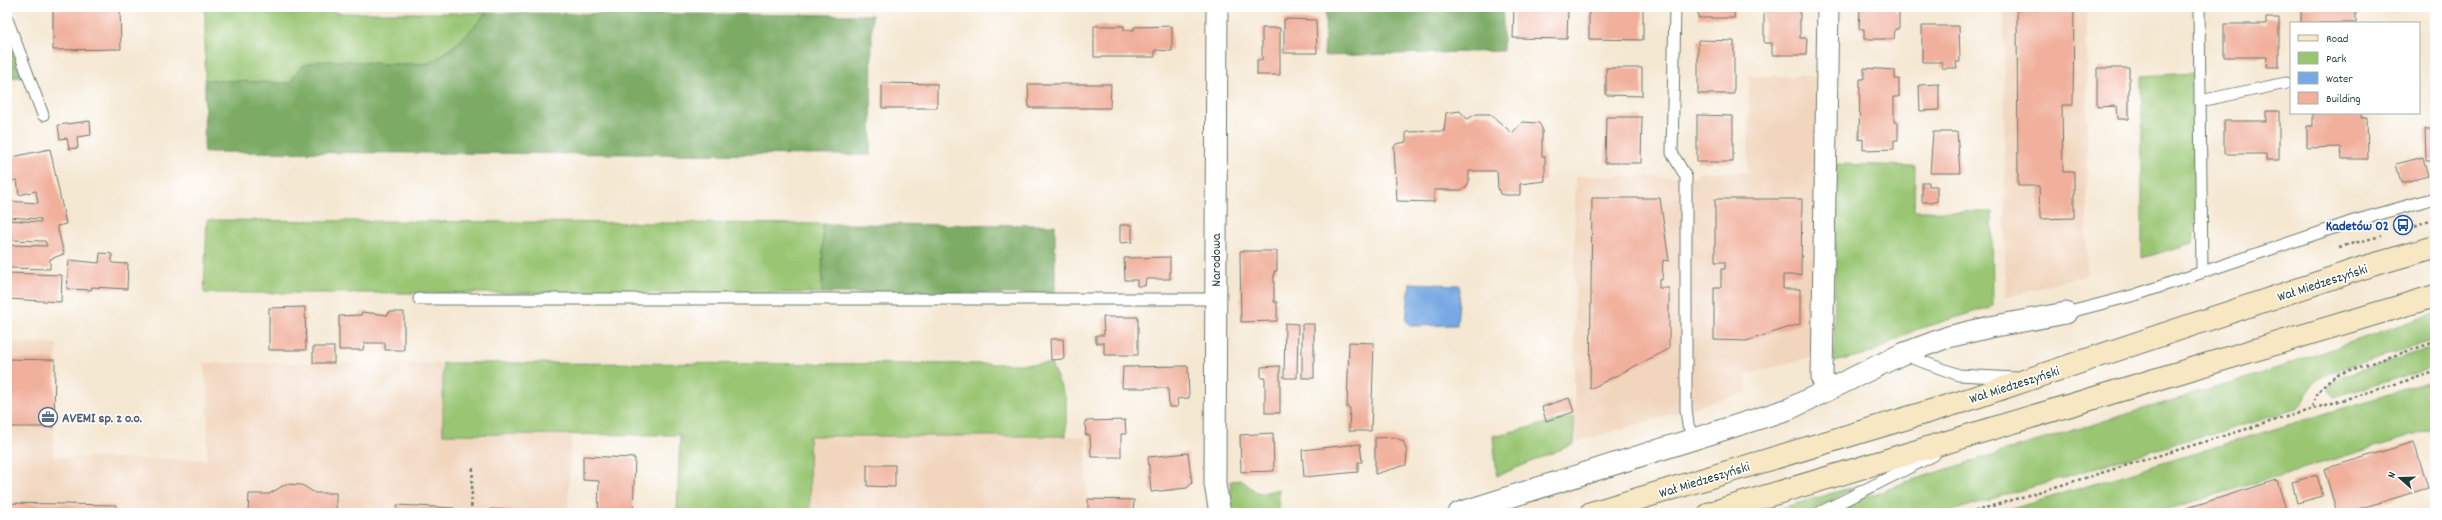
<svg xmlns="http://www.w3.org/2000/svg" width="2442" height="520" font-family="Dekko,sans-serif">
<style>
.built{fill:#f1d5bd}
.green{fill:#9ac673;stroke:#5c8254}
.forest{fill:#7bab65;stroke:#4d744c}
.water{fill:#78a9e3;stroke:#4c738c}
.building{fill:#f1b09c}
.lines{fill:none;stroke-linecap:round;stroke-linejoin:round}
.lane-casing{stroke:#6a796c;stroke-width:13}
.street-casing{stroke:#6a796c;stroke-width:23}
.secondary-casing{stroke:#6a796c;stroke-width:24}
.path{stroke:#6a796c;stroke-width:2.5;stroke-dasharray:3 3;stroke-linecap:butt}
.lane{stroke:#fff;stroke-width:11}
.street{stroke:#fff;stroke-width:21}
.secondary{stroke:#f8e7c3;stroke-width:22}
.labels{text-anchor:middle;stroke-width:3.5;stroke-linejoin:round;paint-order:stroke}
.transit-label{font-size:14px;font-weight:bold;fill:#164399;stroke:#fff;text-anchor:end}
.street-label{font-size:14px;fill:#1f3d34;stroke:#fff}
.service-label{font-size:14px;font-weight:bold;fill:#4e5e75;stroke:#fff;text-anchor:start}
</style>
<rect width="100%" height="100%" fill="#fff"/>
<filter id="ink" filterUnits="userSpaceOnUse"><feTurbulence type="fractalNoise" baseFrequency=".025" numOctaves="2"/><feDisplacementMap in="SourceGraphic" scale="8" xChannelSelector="R" yChannelSelector="G"/><feConvolveMatrix kernelMatrix="1 2 1 2 8 2 1 2 1" color-interpolation-filters="sRGB"/></filter>
<filter id="wash" filterUnits="userSpaceOnUse"><feTurbulence type="fractalNoise" baseFrequency=".012" numOctaves="4" result="noise"/><feDisplacementMap in="SourceGraphic" scale="16" xChannelSelector="R" yChannelSelector="G"/><feGaussianBlur stdDeviation="0.9" result="paint"/><feColorMatrix in="noise" values="0 0 0 0 0 0 0 0 0 0 0 0 0 0 0 0 0 1.4 0 .05"/><feComposite in="paint" operator="in"/></filter>
<g filter="url(#wash)">
<rect width="100%" height="100%" fill="#f5e8d3"/>
<!-- built -->
<g class="built">
<polygon points="2004,7 2087,7 2087,274 2005,298"/>
<polygon points="1749,76 1820,76 1817,356 1747,374 1747,392 1574,443 1575,176 1696,177 1697,172 1748,172"/>
<polygon points="7,342 57,344 53,457 207,460 208,397 204,363 443,363 443,434 571,435 568,513 7,513"/>
<polygon points="1030,435 1087,437 1087,513 810,513 809,436"/>
</g>
<!-- green -->
<g class="green">
<polygon points="205,7 335,7 335,13 486,13 465,38 429,63 303,66 291,83 205,80"/>
<polygon points="2193,73 2197,208 2193,243 2142,258 2142,76"/>
<polygon points="1836,164 1915,166 1914,211 1992,212 1993,306 1915,330 1870,353 1834,362"/>
<polygon points="207,220 823,224 822,293 204,293"/>
<path d="M 2435,313 L 2435,340 L 2337,370 C 2329,374 2318,378 2312,385 C 2305,394 2305,403 2296,409 L 2220,432 L 2207,436 L 2207,434 L 1945,513 L 1834,513 L 1870,494 L 1874,495 L 1903,483 L 1998,453 L 2260,374 Z"/>
<polygon points="2435,346 2435,367 2334,397 2328,390 2329,386 2342,377"/>
<polygon points="443,363 1051,364 1066,399 1066,436 809,436 810,513 677,513 680,435 443,434"/>
<polygon points="2435,380 2435,429 2155,513 1999,513"/>
<polygon points="1574,417 1574,444 1497,476 1493,436"/>
<polygon points="1241,480 1259,494 1279,489 1279,513 1230,513 1231,481"/>
<polygon points="1860,485 1807,513 1764,513"/>
</g>
<!-- forest -->
<g class="forest">
<polygon points="1342,7 1503,7 1503,51 1324,56 1326,10"/>
<path d="M 486,13 L 872,15 L 871,155 L 204,152 L 205,80 L 290,83 C 294,78 298,69 303,66 C 325,52 399,71 428,63 C 446,58 474,27 486,13 Z"/>
<polygon points="7,30 22,77 7,78"/>
<polygon points="823,224 1055,225 1055,294 822,293"/>
</g>
<!-- water -->
<polygon class="water" points="1410,283 1459,285 1460,290 1457,325 1410,326 1406,320"/>
<g id="blocks">
<!-- building -->
<g class="building">
<polygon points="1514,7 1568,7 1567,39 1513,38"/>
<polygon points="1589,7 1643,7 1643,40 1589,39"/>
<polygon points="1699,7 1735,7 1734,18 1698,18"/>
<polygon points="1764,7 1800,7 1800,38 1807,38 1806,55 1772,55 1772,43 1764,43"/>
<polygon points="1860,7 1895,7 1895,12 1899,11 1899,29 1895,29 1894,39 1864,39 1864,29 1859,29"/>
<polygon points="2017,7 2074,7 2073,105 2062,105 2063,172 2074,172 2074,218 2040,219 2039,186 2018,186"/>
<rect x="2301" y="7" width="55" height="16"/>
<polygon points="120,8 121,49 53,50 53,9"/>
<polygon points="2266,18 2279,18 2279,67 2266,67 2267,57 2224,57 2224,24 2266,24"/>
<polygon points="1284,19 1316,20 1317,53 1284,53"/>
<polygon points="1094,26 1124,26 1124,30 1134,30 1134,27 1172,26 1172,51 1155,50 1155,57 1094,57"/>
<polygon points="1922,26 1959,26 1960,62 1956,62 1957,68 1942,68 1942,62 1922,62"/>
<polygon points="1262,28 1280,28 1280,75 1257,75 1257,60 1262,60"/>
<polygon points="1698,40 1734,41 1734,94 1698,94"/>
<polygon points="1606,68 1642,68 1642,96 1606,95"/>
<polygon points="1864,68 1895,70 1895,79 1899,79 1899,97 1894,97 1894,122 1898,122 1898,140 1894,140 1894,149 1863,150 1863,139 1859,140 1860,79 1864,79"/>
<polygon points="2097,68 2129,68 2129,119 2118,119 2117,106 2097,107"/>
<polygon points="882,83 937,84 937,108 882,108"/>
<polygon points="1028,84 1111,84 1110,108 1029,108"/>
<polygon points="1939,84 1939,110 1920,111 1919,85"/>
<polygon points="1460,111 1467,119 1477,114 1490,114 1512,133 1522,122 1539,123 1542,128 1542,156 1545,156 1545,181 1520,184 1520,195 1505,195 1500,194 1498,188 1497,171 1469,171 1469,182 1466,187 1461,190 1434,190 1434,202 1397,201 1394,147 1396,144 1406,142 1406,132 1444,131 1446,113"/>
<polygon points="2266,111 2279,111 2279,160 2266,160 2266,154 2224,154 2224,121 2266,121"/>
<polygon points="2313,113 2361,113 2361,118 2367,117 2368,159 2342,159 2341,147 2307,148 2307,126 2313,126"/>
<polygon points="1697,115 1733,116 1733,162 1697,162"/>
<polygon points="1606,117 1642,117 1641,163 1605,163"/>
<polygon points="90,121 91,135 77,137 78,148 69,149 67,138 60,139 58,125"/>
<polygon points="2425,129 2435,129 2435,160 2426,160"/>
<polygon points="1933,132 1957,132 1960,173 1930,173"/>
<polygon points="50,149 66,224 57,226 64,254 50,259 50,269 7,268 7,245 47,246 45,241 7,240 7,220 41,222 41,219 7,217 7,201 38,203 36,191 19,195 17,180 10,182 7,158"/>
<polygon points="2423,157 2428,176 2401,183 2396,164"/>
<polygon points="1922,182 1929,182 1929,186 1937,186 1937,202 1922,202"/>
<polygon points="1592,198 1660,198 1669,261 1663,260 1662,280 1659,280 1659,288 1669,288 1669,349 1590,389"/>
<polygon points="1715,199 1802,199 1801,275 1783,275 1783,289 1800,289 1800,324 1746,341 1714,340 1714,288 1721,288 1721,269 1725,269 1725,262 1715,262"/>
<polygon points="1120,225 1132,225 1132,242 1120,243"/>
<polygon points="1240,251 1277,251 1277,271 1274,271 1274,302 1277,302 1277,321 1241,322"/>
<polygon points="100,253 112,254 112,263 128,264 127,289 92,287 91,290 67,289 69,260 99,263"/>
<polygon points="1170,257 1170,279 1146,279 1145,286 1137,286 1137,280 1125,280 1124,258"/>
<polygon points="7,273 62,275 61,302 7,299"/>
<polygon points="305,307 306,350 269,350 269,308"/>
<polygon points="362,312 388,315 389,312 404,312 404,350 385,350 385,343 364,343 363,350 339,350 339,316 361,315"/>
<polygon points="1103,317 1138,317 1138,355 1104,355 1104,343 1096,343 1096,335 1104,335"/>
<polygon points="1285,323 1298,324 1297,378 1284,378"/>
<rect x="1302" y="324" width="12" height="54"/>
<polygon points="1050,339 1063,339 1064,359 1051,360"/>
<polygon points="1349,342 1374,343 1371,431 1349,431 1350,408 1347,408"/>
<rect x="313" y="347" width="21" height="16"/>
<polygon points="7,359 55,360 54,427 7,427"/>
<polygon points="1188,366 1189,398 1177,399 1178,407 1169,407 1168,388 1122,388 1123,367"/>
<polygon points="1280,366 1280,413 1265,413 1265,378 1261,378 1261,367"/>
<polygon points="1569,398 1574,412 1546,421 1542,407"/>
<polygon points="1125,420 1126,434 1121,434 1121,457 1091,457 1090,435 1086,435 1085,421"/>
<polygon points="1273,433 1274,471 1241,472 1240,435"/>
<polygon points="1375,438 1394,437 1403,441 1407,452 1406,465 1375,474"/>
<polygon points="2414,442 2428,488 2345,513 2337,513 2324,469"/>
<polygon points="1360,444 1362,462 1358,462 1358,472 1304,477 1302,450"/>
<polygon points="1188,453 1192,483 1187,488 1151,492 1148,457"/>
<polygon points="583,456 635,458 633,513 598,513 599,481 583,480"/>
<polygon points="867,465 895,465 895,487 867,486"/>
<polygon points="2317,475 2323,496 2297,503 2292,482"/>
<polygon points="2277,480 2287,513 2171,513"/>
<polygon points="286,484 302,485 315,493 336,493 336,513 248,513 249,494 269,494"/>
<polygon points="1088,499 1134,500 1133,513 1088,513"/>
<polygon points="7,503 116,505 116,513 7,513"/>
<polygon points="397,505 454,508 454,513 397,513"/>
<polygon points="490,509 546,511 546,513 490,513"/>
</g>
</g>
</g>
<g filter="url(#ink)">
<use href="#blocks" fill-opacity="0" stroke="#6a796c" stroke-width="1"/>
<g class="lines">
<!-- lane casing -->
<g class="lane-casing">
<g id="lane">
<polyline points="1675,7 1672,153 1686,177 1686,409 1688,425 1694,438"/>
<polyline points="2199,7 2202,272"/>
<polyline points="7,19 43,115"/>
<polyline points="2200,101 2286,83"/>
<polyline points="419,299 1215,299"/>
<polyline points="2066,313 2135,295 2354,221 2435,198"/>
<polyline points="1904,355 1959,375 2015,378"/>
<polyline points="1819,513 1934,455"/>
</g>
</g>
<!-- street casing -->
<g class="street-casing">
<g id="street">
<polyline points="1217,7 1215,484 1220,513"/>
<polyline points="1822,379 1828,7"/>
<polyline points="1459,513 1789,409 1902,354 1948,337 1990,327 2066,313"/>
</g>
</g>
<!-- secondary casing -->
<g class="secondary-casing">
<g id="secondary">
<polyline points="1591,513 1964,401 2365,267 2435,247"/>
<polyline points="1710,513 2435,296"/>
</g>
</g>
<!-- path -->
<g class="path">
<polyline points="2415,226 2432,219"/>
<polyline points="2339,247 2381,236"/>
<path d="M 2312,407 C 2316,392 2325,382 2338,374 L 2435,342"/>
<polyline points="471,513 473,465"/>
<polyline points="1969,513 2435,372"/>
</g>
<!-- lane -->
<use href="#lane" class="lane"/>
<!-- street -->
<use href="#street" class="street"/>
<!-- secondary -->
<use href="#secondary" class="secondary"/>
</g>
</g>
<!-- icons -->
<defs>
<g id="bus-ring" transform="scale(1)"><circle r="9.5" fill="#fff" stroke="#1a4fb4" stroke-width="1.5"/><path d="M-5-6H5V4H4V6H2V4H-2V6H-4V4H-5ZM-3.5-4V0h7V-4ZM-3.5 1.2v1.5H-2V1.2ZM2 1.2v1.5H3.5V1.2Z" fill="#1a4fb4"/></g>
<g id="office-ring" transform="scale(1)"><circle r="9.5" fill="#fff" stroke="#5c6f8a" stroke-width="1.5"/><path d="M-6-3h4V-5.5h4V-3h4V5H-6ZM-1-4.5V-3h2v-1.5ZM-6 0V1H6V0Z" fill="#5c6f8a"/></g>
</defs>
<g fill-rule="evenodd">
<use href="#bus-ring" x="2403" y="225"/>
<use href="#office-ring" x="48" y="417"/>
</g>
<g class="labels">
<!-- transit labels -->
<g class="transit-label">
<text x="2389" y="230">Kadetów 02</text>
</g>
<!-- street labels -->
<g class="street-label">
<text transform="translate(1215 260) rotate(-90)" y="5">Narodowa</text>
<text transform="translate(2322 282) rotate(-18)" y="5">Wał Miedzeszyński</text>
<text transform="translate(2014 384) rotate(-18)" y="5">Wał Miedzeszyński</text>
<text transform="translate(1704 479) rotate(-17)" y="5">Wał Miedzeszyński</text>
</g>
<!-- service labels -->
<g class="service-label">
<text x="62" y="422">AVEMI sp. z o.o.</text>
</g>
</g>
<!-- margin -->
<rect width="2442" height="520" fill="none" stroke="#fff" stroke-width="24"/>
<!-- legend -->
<rect x="2290" y="22" width="130" height="92" fill="#ffffff" stroke="#a5b1ae"/>
<rect x="2298" y="35" width="20" height="6" fill="#f8e7c3" stroke="#a5b1ae"/>
<text x="2326" y="42" font-size="12" fill="#1f3d34">Road</text>
<rect x="2298" y="52" width="20" height="12" fill="#9ac673" stroke="#a5b1ae"/>
<text x="2326" y="62" font-size="12" fill="#1f3d34">Park</text>
<rect x="2298" y="72" width="20" height="12" fill="#78a9e3" stroke="#a5b1ae"/>
<text x="2326" y="82" font-size="12" fill="#1f3d34">Water</text>
<rect x="2298" y="92" width="20" height="12" fill="#f1b09c" stroke="#a5b1ae"/>
<text x="2326" y="102" font-size="12" fill="#1f3d34">Building</text>
<!-- north arrow -->
<g transform="translate(2400 478) rotate(290)" stroke="#ffffff" stroke-width="3" paint-order="stroke">
<path d="M0-3L7 15L0 10L-7 15Z" fill="#1f3d34"/>
<text y="-6" font-size="11" font-weight="bold" text-anchor="middle" fill="#1f3d34">N</text>
</g>
</svg>
